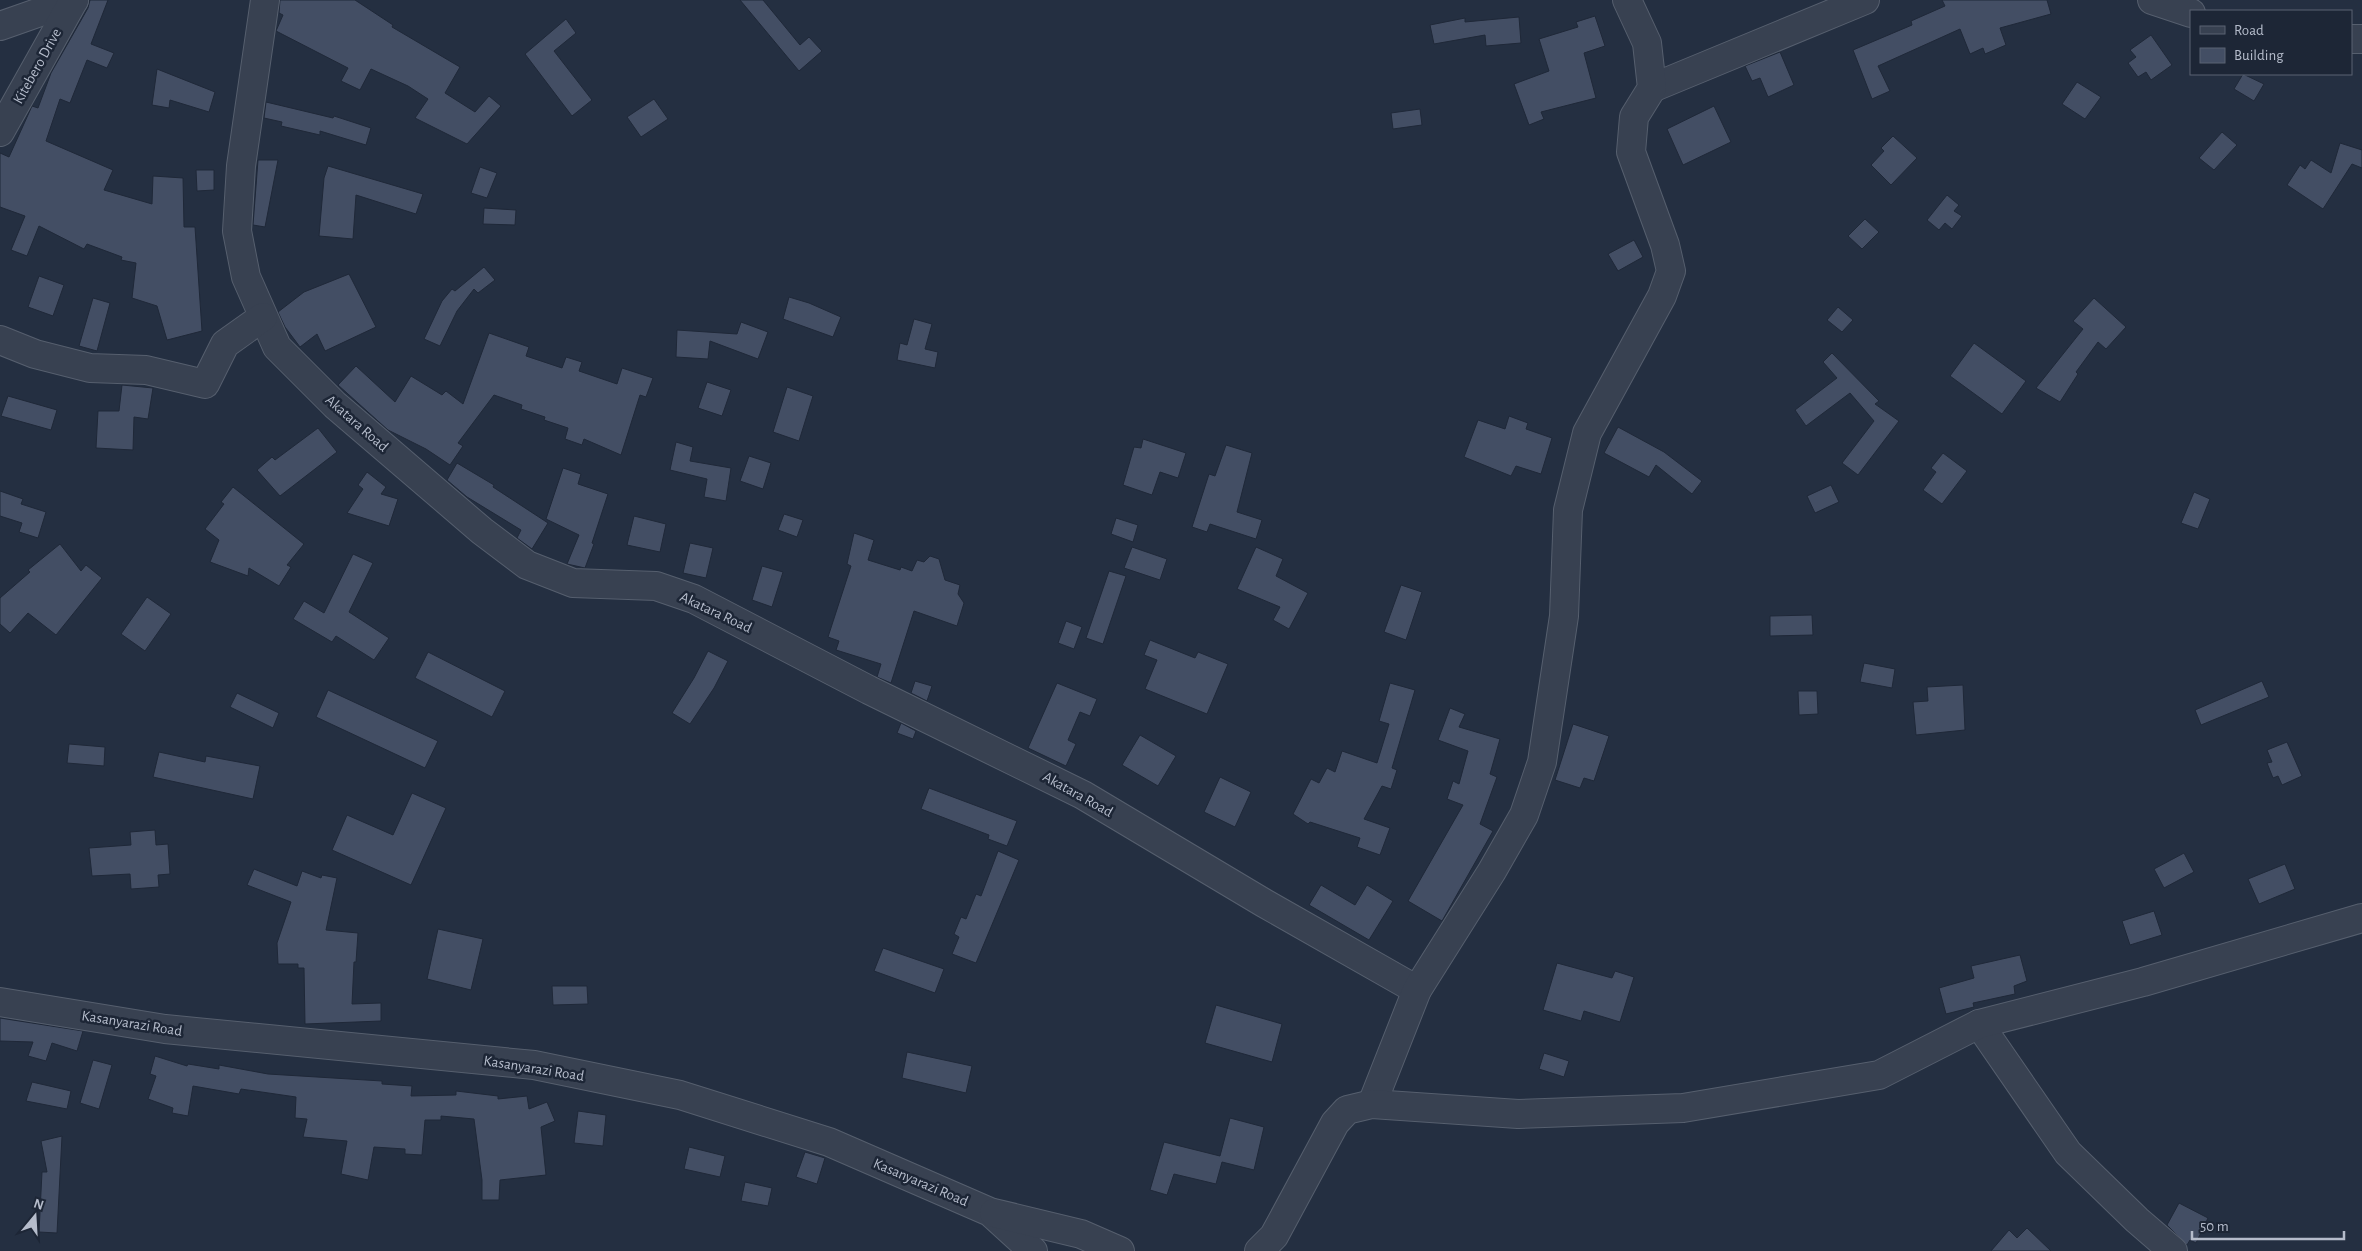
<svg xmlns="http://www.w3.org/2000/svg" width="2362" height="1251" font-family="'Alegreya Sans',sans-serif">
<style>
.building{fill:#434e64;stroke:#1f2838}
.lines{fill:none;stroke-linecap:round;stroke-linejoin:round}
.minor-casing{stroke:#565f6e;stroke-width:30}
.minor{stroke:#384151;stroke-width:28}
.labels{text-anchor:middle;stroke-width:5;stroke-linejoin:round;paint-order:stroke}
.street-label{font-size:15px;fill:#b5bccb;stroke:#1d2636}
</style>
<rect width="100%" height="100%" fill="#242f41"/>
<!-- building -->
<g class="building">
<polygon points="90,0 108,0 91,44 114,53 107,68 87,60 70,103 60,99 46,141 113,170 104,190 152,204 153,176 183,178 184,227 195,227 202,331 167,340 157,306 132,298 136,263 121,260 122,257 87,244 84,249 39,226 27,256 11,250 25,216 0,207 0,153 9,157 32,106 38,108 51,73 88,8"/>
<polygon points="280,0 355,0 393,25 392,27 460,67 445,93 475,112 489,96 501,106 467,144 415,118 428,99 408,86 371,69 360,90 341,81 348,68 276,31 283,15 279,13"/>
<polygon points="740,0 763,0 800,45 809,37 822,51 799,71"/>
<polygon points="1942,0 2047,0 2051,14 2000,28 2006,45 1985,54 1983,48 1970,54 1960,29 1878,66 1890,91 1872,99 1853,50 1912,25 1911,21 1945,6"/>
<polygon points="1595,16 1605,46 1584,53 1596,98 1541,112 1544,119 1529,125 1514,84 1549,71 1539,39 1578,27 1576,22"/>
<polygon points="1519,17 1521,43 1486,46 1485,35 1434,44 1430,25 1465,18 1465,22"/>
<polygon points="566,19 576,33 554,51 592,100 572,116 525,54"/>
<polygon points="2151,35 2172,65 2151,80 2146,72 2138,77 2128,63 2136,57 2130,50"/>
<polygon points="1780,52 1794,85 1768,97 1760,78 1752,81 1745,66"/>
<polygon points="157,69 215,92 209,112 170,100 169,108 152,105"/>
<polygon points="2243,74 2264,84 2254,101 2234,89"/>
<polygon points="2077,82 2101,97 2085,119 2062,104"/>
<polygon points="654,99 668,119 641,137 627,117"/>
<polygon points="266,102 333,118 334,116 371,128 366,145 320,131 320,135 281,126 282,122 264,118"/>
<polygon points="1714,106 1731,142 1683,165 1667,129"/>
<polygon points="1420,109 1422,125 1393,129 1391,113"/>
<polygon points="2222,132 2237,145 2214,170 2199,158"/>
<polygon points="1893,136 1917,158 1891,185 1871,165 1884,151 1881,148"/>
<polygon points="2340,143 2362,150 2362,168 2352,164 2323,209 2287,185 2300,165 2305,169 2311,160 2331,173"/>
<polygon points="258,160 278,160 265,227 253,225"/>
<polygon points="328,166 423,194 416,214 356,195 353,239 319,236 324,178"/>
<polygon points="480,167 497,173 487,198 471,193"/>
<polygon points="196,170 214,170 214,190 197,191"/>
<polygon points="1947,195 1959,205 1954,211 1962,216 1952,229 1945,223 1939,230 1927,220"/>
<polygon points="484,208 516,210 515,225 483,224"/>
<polygon points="1865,219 1879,232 1862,249 1848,236"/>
<polygon points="1634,240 1643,257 1618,271 1608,254"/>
<polygon points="484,267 495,280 478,293 474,289 457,311 440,346 424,339 442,301 452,289 455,291"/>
<polygon points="349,274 376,327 325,351 317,334 300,347 285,327 278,312 304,292"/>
<polygon points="39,276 64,285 53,316 28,307"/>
<polygon points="789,297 809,303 841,317 833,337 783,319"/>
<polygon points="93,298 110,303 97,351 79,346"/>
<polygon points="2094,298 2126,327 2106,349 2098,342 2076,372 2078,374 2060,402 2036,388 2083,329 2073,321"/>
<polygon points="1838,307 1853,320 1842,332 1827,320"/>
<polygon points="914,319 932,324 925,349 938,352 935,368 897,360 900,343 907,345"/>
<polygon points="741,322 768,332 758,359 710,341 708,359 676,357 677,330 737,334"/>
<polygon points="489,333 529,347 526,356 562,368 566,357 582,362 579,371 617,384 622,368 653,378 646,397 640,395 621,455 584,439 582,445 565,439 568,428 544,420 545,417 521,409 522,405 494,395 458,443 463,446 450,465 426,449 388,430 338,385 356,366 395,402 411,376 442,395 446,391 463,404"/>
<polygon points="1974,343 2026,381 2002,414 1950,376"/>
<polygon points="1832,353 1879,401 1875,404 1899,421 1858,475 1842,463 1874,421 1850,393 1806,426 1795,410 1837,378 1823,362"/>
<polygon points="707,382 731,390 722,416 698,408"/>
<polygon points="122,385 153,388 148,419 134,417 133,450 96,448 98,411 119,411"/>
<polygon points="787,387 813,396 799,441 773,432"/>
<polygon points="8,396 57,410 51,430 1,416"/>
<polygon points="1509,416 1528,423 1526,429 1552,438 1541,474 1516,466 1511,476 1464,457 1478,420 1505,429"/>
<polygon points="1618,427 1664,452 1702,481 1692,494 1656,465 1649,477 1604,453"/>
<polygon points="318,428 337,452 280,496 257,470 272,457 275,460"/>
<polygon points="1143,439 1186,453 1178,478 1160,472 1152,495 1123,485 1134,447 1141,448"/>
<polygon points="676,442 693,447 690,461 731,468 726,501 704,497 707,479 670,470"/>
<polygon points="1226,445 1252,453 1237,512 1262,520 1256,539 1210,524 1207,532 1192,527 1209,474 1215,476"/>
<polygon points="1943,453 1967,471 1942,504 1923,490 1936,472 1931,468"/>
<polygon points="749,456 771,463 763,489 740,481"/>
<polygon points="457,463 494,485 493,487 548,523 532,549 517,538 521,530 467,497 447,480"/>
<polygon points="563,468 581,474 578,484 608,494 592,543 594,544 585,568 567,564 579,535 546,519"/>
<polygon points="367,472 386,487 381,494 398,499 389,526 347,513 363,489 358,485"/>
<polygon points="1831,485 1839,502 1815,513 1807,496"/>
<polygon points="233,487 304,544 287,565 291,567 279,586 249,568 248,576 210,562 219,540 205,529 224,504 221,502"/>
<polygon points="0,491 23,499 21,504 46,512 38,538 19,532 22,523 0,516"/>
<polygon points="2194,492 2210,499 2198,529 2181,523"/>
<polygon points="784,514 803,520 797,537 778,530"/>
<polygon points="634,516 666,524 660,552 627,545"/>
<polygon points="1116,518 1138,525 1133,542 1111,534"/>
<polygon points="854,533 874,540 868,560 900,570 901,567 912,571 917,560 924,562 930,556 939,559 945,580 960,585 958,594 964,603 957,626 914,611 891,683 877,677 881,664 836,650 839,641 828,637 851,566 847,564"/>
<polygon points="690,543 713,548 706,578 683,573"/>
<polygon points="60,544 81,571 86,565 102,578 56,635 28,613 10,633 0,624 0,598 30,572 28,570"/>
<polygon points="1132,547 1167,559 1160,580 1124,568"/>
<polygon points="1256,547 1283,559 1276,576 1308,593 1289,629 1273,620 1280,607 1237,589"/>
<polygon points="353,554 373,563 349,612 389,638 374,660 336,636 332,642 293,619 304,601 324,613"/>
<polygon points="762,566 783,572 772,607 752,600"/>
<polygon points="1109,571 1126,576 1103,644 1086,638"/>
<polygon points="1401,585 1422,592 1406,640 1384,632"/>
<polygon points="147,597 171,614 145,651 121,634"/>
<polygon points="1812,615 1813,635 1770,636 1770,616"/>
<polygon points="1066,621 1082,627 1074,649 1058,643"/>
<polygon points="1150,640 1195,658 1198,652 1228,664 1207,714 1145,689 1157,660 1144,655"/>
<polygon points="708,651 728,661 714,688 690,724 672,713 694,678"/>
<polygon points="428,652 505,691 492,717 415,678"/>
<polygon points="1864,663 1895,669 1892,688 1860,682"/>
<polygon points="915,681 932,686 927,701 911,693"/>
<polygon points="2262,681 2269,697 2201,725 2195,710"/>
<polygon points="1057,683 1097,699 1090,716 1080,712 1068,740 1076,744 1066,766 1028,748"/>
<polygon points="1390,683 1415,690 1392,768 1397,770 1391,789 1382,786 1364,819 1390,828 1380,855 1357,847 1360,838 1310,822 1308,824 1293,814 1311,779 1319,783 1327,768 1335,772 1342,751 1377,763 1389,724 1379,721"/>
<polygon points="1963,685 1965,730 1916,735 1913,702 1928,701 1927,687"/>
<polygon points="328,690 438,741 425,768 316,717"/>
<polygon points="1798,691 1817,691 1818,714 1799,715"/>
<polygon points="237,693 279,713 273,728 230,707"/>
<polygon points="1450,708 1465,714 1459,727 1500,739 1490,774 1497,777 1480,824 1493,831 1442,921 1408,901 1463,805 1447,799 1453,781 1459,784 1468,751 1438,740"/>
<polygon points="901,723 916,731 913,739 897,733"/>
<polygon points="1573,724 1609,736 1594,781 1584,778 1580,788 1555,780"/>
<polygon points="1140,735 1176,756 1158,786 1122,765"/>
<polygon points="2287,742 2302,776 2282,785 2278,776 2273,778 2267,763 2272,762 2267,750"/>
<polygon points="69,744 105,747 104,766 67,763"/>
<polygon points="159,752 205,762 206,756 260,766 253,799 153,777"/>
<polygon points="1220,777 1251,792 1235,827 1204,812"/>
<polygon points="929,788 1017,821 1007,846 988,839 989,835 921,809"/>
<polygon points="412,793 446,808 411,885 332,850 347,815 393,835"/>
<polygon points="155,830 156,845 168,844 170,874 158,875 159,887 131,889 130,874 92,876 89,848 131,845 130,832"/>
<polygon points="998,851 1019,860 976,963 952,954 959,937 954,934 961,917 966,919 976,894 981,896"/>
<polygon points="2184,853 2194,872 2164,888 2154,869"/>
<polygon points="2285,864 2295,889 2259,904 2248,879"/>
<polygon points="254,869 297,886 302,871 321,878 322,875 337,878 326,930 358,933 356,962 354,962 352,1004 381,1003 381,1021 305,1024 304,968 298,968 298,964 278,964 277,943 291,902 247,885"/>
<polygon points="1321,885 1355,905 1367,885 1393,901 1369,940 1309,905"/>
<polygon points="2154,911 2162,935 2130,945 2122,921"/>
<polygon points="438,929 483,939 471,990 427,979"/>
<polygon points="883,948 944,969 935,993 874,971"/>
<polygon points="2020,955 2027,981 2014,986 2015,994 1973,1003 1974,1007 1946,1014 1939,988 1974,978 1971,966"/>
<polygon points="1557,963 1612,978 1615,971 1634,977 1620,1022 1584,1011 1581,1021 1543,1010"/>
<polygon points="552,986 587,986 588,1004 553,1005"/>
<polygon points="1216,1005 1282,1024 1272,1062 1205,1043"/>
<polygon points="0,1018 83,1031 77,1051 52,1043 46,1061 28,1056 33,1042 0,1041"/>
<polygon points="907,1052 972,1066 966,1093 902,1078"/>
<polygon points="1544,1053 1569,1061 1564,1077 1539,1069"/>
<polygon points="155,1056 187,1066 188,1064 219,1069 219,1065 268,1074 382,1081 382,1084 412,1086 411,1096 456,1095 456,1091 498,1096 498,1099 527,1096 529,1109 547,1102 555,1121 541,1127 546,1175 500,1180 499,1200 482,1200 482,1180 474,1119 441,1116 441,1120 425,1120 422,1155 405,1154 405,1149 374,1147 368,1180 341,1174 347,1141 303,1137 307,1119 295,1118 296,1097 241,1089 239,1094 193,1086 188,1116 172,1113 173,1108 148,1099 156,1076 150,1074"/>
<polygon points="93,1060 112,1065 99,1109 80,1103"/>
<polygon points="32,1082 71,1091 67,1109 26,1101"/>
<polygon points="578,1111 606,1115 603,1146 574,1143"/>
<polygon points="1230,1118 1264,1127 1254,1170 1222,1162 1216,1184 1174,1174 1167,1195 1150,1190 1164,1142 1220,1156"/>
<polygon points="62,1136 57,1233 39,1232 42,1172 47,1172 41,1141"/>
<polygon points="689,1147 725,1156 720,1177 684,1169"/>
<polygon points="805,1152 825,1158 817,1184 796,1177"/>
<polygon points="745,1182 772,1188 768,1206 741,1201"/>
<polygon points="2179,1203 2208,1218 2196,1243 2190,1240 2187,1245 2167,1225"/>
<polygon points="2027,1228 2051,1251 1991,1251 2009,1230 2017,1238"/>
</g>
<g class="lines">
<!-- minor casing -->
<g class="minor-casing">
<g id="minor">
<polyline points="265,0 241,166 237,231 246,277 277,347 335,405 482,531 527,565 573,583 656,586 694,599 869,690 1083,795 1264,903 1417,990"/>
<polyline points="2152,0 2191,13"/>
<polyline points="0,26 74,0"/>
<polyline points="2351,39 2362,39"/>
<polyline points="1652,88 1865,0"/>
<polyline points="0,132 74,0"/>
<polyline points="0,340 35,354 90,368 146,370 205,384 225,344 263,317"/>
<polyline points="0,1002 165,1029 534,1065 680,1095 829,1142 990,1212 1033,1251"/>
<polyline points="1979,1024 2068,1153 2137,1220 2173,1251"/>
<polyline points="1372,1104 1417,990 1492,871 1524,815 1542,762 1564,616 1568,510 1587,433 1662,296 1671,271 1665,245 1631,152 1634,117 1652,88 1647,43 1627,0"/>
<polyline points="994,1213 1081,1234 1120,1251"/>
<polyline points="1259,1251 1274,1236 1335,1123 1347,1110 1372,1104 1518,1114 1683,1108 1879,1075 1979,1024 2143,982 2362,918"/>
</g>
</g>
<!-- minor -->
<use href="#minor" class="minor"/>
</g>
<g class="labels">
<!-- street labels -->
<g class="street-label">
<text transform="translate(37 66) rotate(-61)" y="5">Kitebero Drive</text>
<text transform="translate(357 423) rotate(41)" y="5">Akatara Road</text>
<text transform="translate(716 612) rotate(25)" y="5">Akatara Road</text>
<text transform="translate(1078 794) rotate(29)" y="5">Akatara Road</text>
<text transform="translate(132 1023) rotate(9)" y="5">Kasanyarazi Road</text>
<text transform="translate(534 1068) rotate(9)" y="5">Kasanyarazi Road</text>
<text transform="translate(921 1182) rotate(23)" y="5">Kasanyarazi Road</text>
</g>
</g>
<!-- legend -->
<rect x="2190" y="10" width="162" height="65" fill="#1d2636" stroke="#5a6272"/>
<rect x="2200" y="26" width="25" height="8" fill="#384151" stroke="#5a6272"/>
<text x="2234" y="35" font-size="15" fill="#b5bccb">Road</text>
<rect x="2200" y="48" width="25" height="15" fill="#434e64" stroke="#5a6272"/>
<text x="2234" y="60" font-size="15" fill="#b5bccb">Building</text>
<!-- north arrow -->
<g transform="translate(35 1216) rotate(18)" stroke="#1d2636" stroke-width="4" paint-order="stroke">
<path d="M0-4L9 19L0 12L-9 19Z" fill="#b5bccb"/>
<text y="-8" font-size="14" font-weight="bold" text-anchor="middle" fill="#b5bccb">N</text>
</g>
<!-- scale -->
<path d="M2192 1231v8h152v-8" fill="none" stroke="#b5bccb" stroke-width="2.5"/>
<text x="2200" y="1231" font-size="15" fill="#b5bccb" stroke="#1d2636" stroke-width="4" paint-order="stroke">50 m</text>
</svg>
